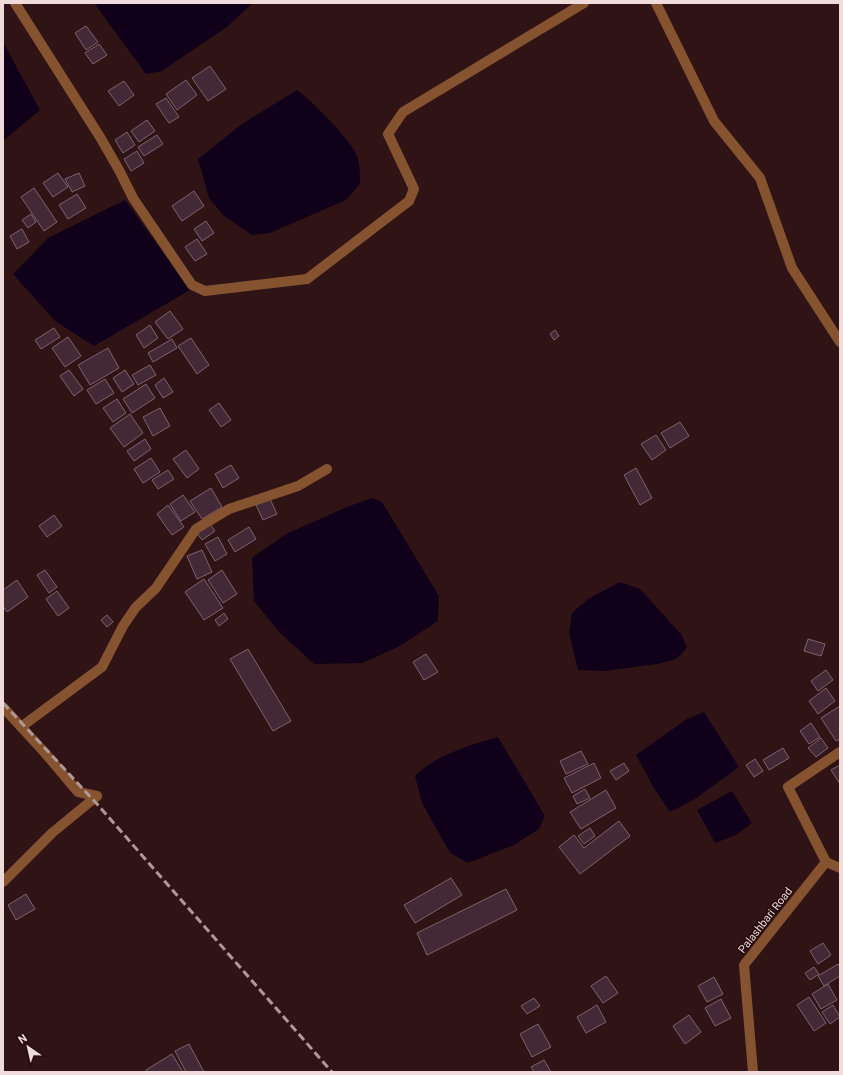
<svg xmlns="http://www.w3.org/2000/svg" width="843" height="1075" font-family="Roboto,sans-serif">
<style>
.water{fill:#100019}
.building{fill:#432936;stroke:#806170}
.lines{fill:none;stroke-linecap:round;stroke-linejoin:round}
.minor{stroke:#865330;stroke-width:10}
.rail{stroke:#af9898;stroke-width:3;stroke-dasharray:8 4;stroke-linecap:butt}
.labels{text-anchor:middle;stroke-width:3;stroke-linejoin:round;paint-order:stroke}
.street-label{font-size:11px;fill:#efdbda;stroke:#250b0c}
</style>
<rect width="100%" height="100%" fill="#301415"/>
<!-- water -->
<g class="water">
<polygon points="94,3 253,3 228,26 162,71 146,74"/>
<polygon points="3,42 40,110 3,141"/>
<path d="M 297,90 C 312,101 354,142 358,159 C 360,166 360,176 360,184 L 346,200 L 270,233 L 252,235 L 224,216 L 209,198 L 198,159 L 242,124 Z"/>
<polygon points="125,200 190,290 94,346 55,321 13,274 48,238"/>
<polygon points="372,498 382,502 439,596 438,621 400,646 363,663 314,664 279,632 254,601 252,558 286,534 347,507"/>
<polygon points="620,582 640,589 681,634 687,647 681,655 673,660 657,664 605,671 578,670 569,633 572,613 588,599"/>
<polygon points="704,712 739,767 695,799 670,812 654,788 636,755 687,719"/>
<path d="M 498,737 L 545,816 L 539,829 L 514,845 L 468,863 L 450,853 L 422,803 L 415,776 C 434,756 472,744 498,737 Z"/>
<polygon points="732,791 752,823 736,835 715,843 697,810"/>
</g>
<!-- building -->
<g class="building">
<polygon points="86,26 98,42 86,50 75,33"/>
<polygon points="99,44 107,55 93,64 85,53"/>
<polygon points="210,66 226,89 208,101 192,78"/>
<polygon points="186,80 197,95 177,110 166,94"/>
<polygon points="124,81 134,95 119,106 108,91"/>
<polygon points="166,98 179,117 169,123 156,104"/>
<polygon points="147,120 155,131 139,142 131,131"/>
<polygon points="127,132 135,145 123,153 115,140"/>
<polygon points="157,135 163,144 144,156 138,147"/>
<polygon points="137,151 144,163 131,171 124,159"/>
<polygon points="58,173 68,187 53,197 43,183"/>
<polygon points="79,173 85,186 72,192 65,179"/>
<polygon points="34,188 57,222 44,231 21,197"/>
<polygon points="194,191 204,206 182,221 172,206"/>
<polygon points="77,194 86,208 68,219 59,205"/>
<polygon points="31,214 36,222 28,228 22,220"/>
<polygon points="206,221 214,233 202,241 194,229"/>
<polygon points="22,229 29,242 17,249 10,236"/>
<polygon points="197,239 207,254 195,261 185,247"/>
<polygon points="170,311 183,329 168,339 155,322"/>
<polygon points="150,325 158,338 144,348 136,335"/>
<polygon points="54,328 60,337 41,349 35,340"/>
<polygon points="555,330 559,336 554,340 550,334"/>
<polygon points="68,337 81,356 65,367 52,348"/>
<polygon points="191,338 209,365 197,374 178,346"/>
<polygon points="172,339 177,348 153,362 148,353"/>
<polygon points="108,348 119,368 90,385 78,365"/>
<polygon points="150,365 156,375 138,385 132,375"/>
<polygon points="69,370 83,389 74,396 60,376"/>
<polygon points="125,370 134,384 122,392 113,378"/>
<polygon points="164,378 173,392 163,398 155,385"/>
<polygon points="105,379 114,393 96,404 87,390"/>
<polygon points="146,384 155,398 132,413 123,399"/>
<polygon points="117,399 126,413 113,422 103,408"/>
<polygon points="219,403 231,420 221,427 209,410"/>
<polygon points="160,408 170,426 153,436 143,417"/>
<polygon points="130,414 143,433 124,447 110,428"/>
<polygon points="680,422 689,436 670,448 661,433"/>
<polygon points="656,435 666,450 652,460 641,444"/>
<polygon points="145,439 151,449 134,461 127,451"/>
<polygon points="186,450 199,469 187,478 173,459"/>
<polygon points="151,458 160,472 143,483 134,469"/>
<polygon points="231,465 239,478 223,488 215,474"/>
<polygon points="636,468 652,498 640,505 624,475"/>
<polygon points="168,470 174,479 158,489 152,480"/>
<polygon points="211,488 222,507 202,519 190,501"/>
<polygon points="183,495 195,512 181,521 170,504"/>
<polygon points="270,499 277,514 263,520 256,505"/>
<polygon points="168,505 184,527 172,535 157,514"/>
<polygon points="54,515 62,526 47,537 39,526"/>
<polygon points="210,524 215,531 202,540 197,533"/>
<polygon points="249,527 256,539 235,552 228,540"/>
<polygon points="218,537 227,554 215,561 205,544"/>
<polygon points="202,550 212,572 197,579 187,556"/>
<polygon points="45,570 57,587 49,593 37,575"/>
<polygon points="222,570 237,594 223,603 208,580"/>
<polygon points="204,579 223,608 204,620 185,592"/>
<polygon points="17,580 28,597 7,612 3,606 3,590"/>
<polygon points="57,591 69,608 58,616 46,599"/>
<polygon points="224,613 228,619 219,626 215,620"/>
<polygon points="107,615 113,622 107,627 101,620"/>
<polygon points="808,639 825,644 821,656 804,651"/>
<polygon points="248,649 291,721 273,731 230,659"/>
<polygon points="426,654 438,672 424,680 413,662"/>
<polygon points="826,670 833,680 818,691 811,681"/>
<polygon points="826,688 835,701 818,714 809,701"/>
<polygon points="840,706 840,739 836,741 821,718"/>
<polygon points="811,723 820,737 809,744 800,731"/>
<polygon points="821,738 828,748 816,757 808,748"/>
<polygon points="783,748 789,758 769,770 763,760"/>
<polygon points="581,751 588,764 566,774 560,761"/>
<polygon points="755,759 763,771 754,777 746,765"/>
<polygon points="594,763 601,778 572,793 564,778"/>
<polygon points="624,763 629,771 616,780 610,771"/>
<polygon points="840,765 840,784 831,770"/>
<polygon points="585,789 590,798 577,804 573,796"/>
<polygon points="606,790 616,808 581,829 570,812"/>
<polygon points="619,821 630,836 580,874 559,847 574,835 584,848"/>
<polygon points="590,828 595,836 584,844 578,836"/>
<polygon points="451,878 462,895 415,923 404,905"/>
<polygon points="506,889 517,910 427,955 417,933"/>
<polygon points="26,894 35,909 16,920 8,905"/>
<polygon points="823,943 831,955 818,964 810,951"/>
<polygon points="838,964 840,967 840,976 824,986 818,976"/>
<polygon points="814,967 819,974 810,980 805,973"/>
<polygon points="606,976 618,993 603,1003 591,986"/>
<polygon points="714,977 723,994 707,1002 698,986"/>
<polygon points="828,984 837,1000 821,1009 812,994"/>
<polygon points="809,997 826,1023 814,1031 797,1005"/>
<polygon points="534,998 540,1006 527,1014 521,1006"/>
<polygon points="721,999 731,1018 715,1026 705,1008"/>
<polygon points="597,1005 606,1022 586,1033 577,1017"/>
<polygon points="833,1005 840,1017 830,1024 822,1012"/>
<polygon points="689,1015 701,1032 685,1044 673,1026"/>
<polygon points="538,1024 551,1047 532,1057 520,1034"/>
<polygon points="189,1044 204,1072 186,1072 175,1051"/>
<polygon points="172,1054 183,1072 147,1072 146,1070"/>
<polygon points="544,1060 551,1072 534,1072 531,1067"/>
</g>
<g class="lines">
<!-- minor -->
<g class="minor">
<polyline points="15,3 100,137 119,170 133,198 192,285 205,291 307,279 409,201 414,189 388,134 403,112 584,3"/>
<polyline points="656,3 714,121 760,178 792,268 840,342"/>
<polyline points="3,707 45,753 78,792 97,796"/>
<polyline points="21,727 102,667 123,626 136,607 156,588 196,529 229,509 298,486 327,469"/>
<polyline points="840,752 788,787 826,862 840,868"/>
<polyline points="3,882 52,833 97,796"/>
<polyline points="753,1072 744,965 826,862"/>
</g>
<!-- rail -->
<polyline class="rail" points="3,703 97,804 332,1072"/>
</g>
<g class="labels">
<!-- street labels -->
<g class="street-label">
<text transform="translate(765 920) rotate(-52)" y="4">Palashbari Road</text>
</g>
</g>
<!-- border -->
<rect width="843" height="1075" fill="none" stroke="#efdbda" stroke-width="8"/>
<!-- north arrow -->
<g transform="translate(28 1047) rotate(326)" stroke="#250b0c" stroke-width="3" paint-order="stroke">
<path d="M0-3L7 15L0 10L-7 15Z" fill="#efdbda"/>
<text y="-6" font-size="11" font-weight="bold" text-anchor="middle" fill="#efdbda">N</text>
</g>
</svg>
